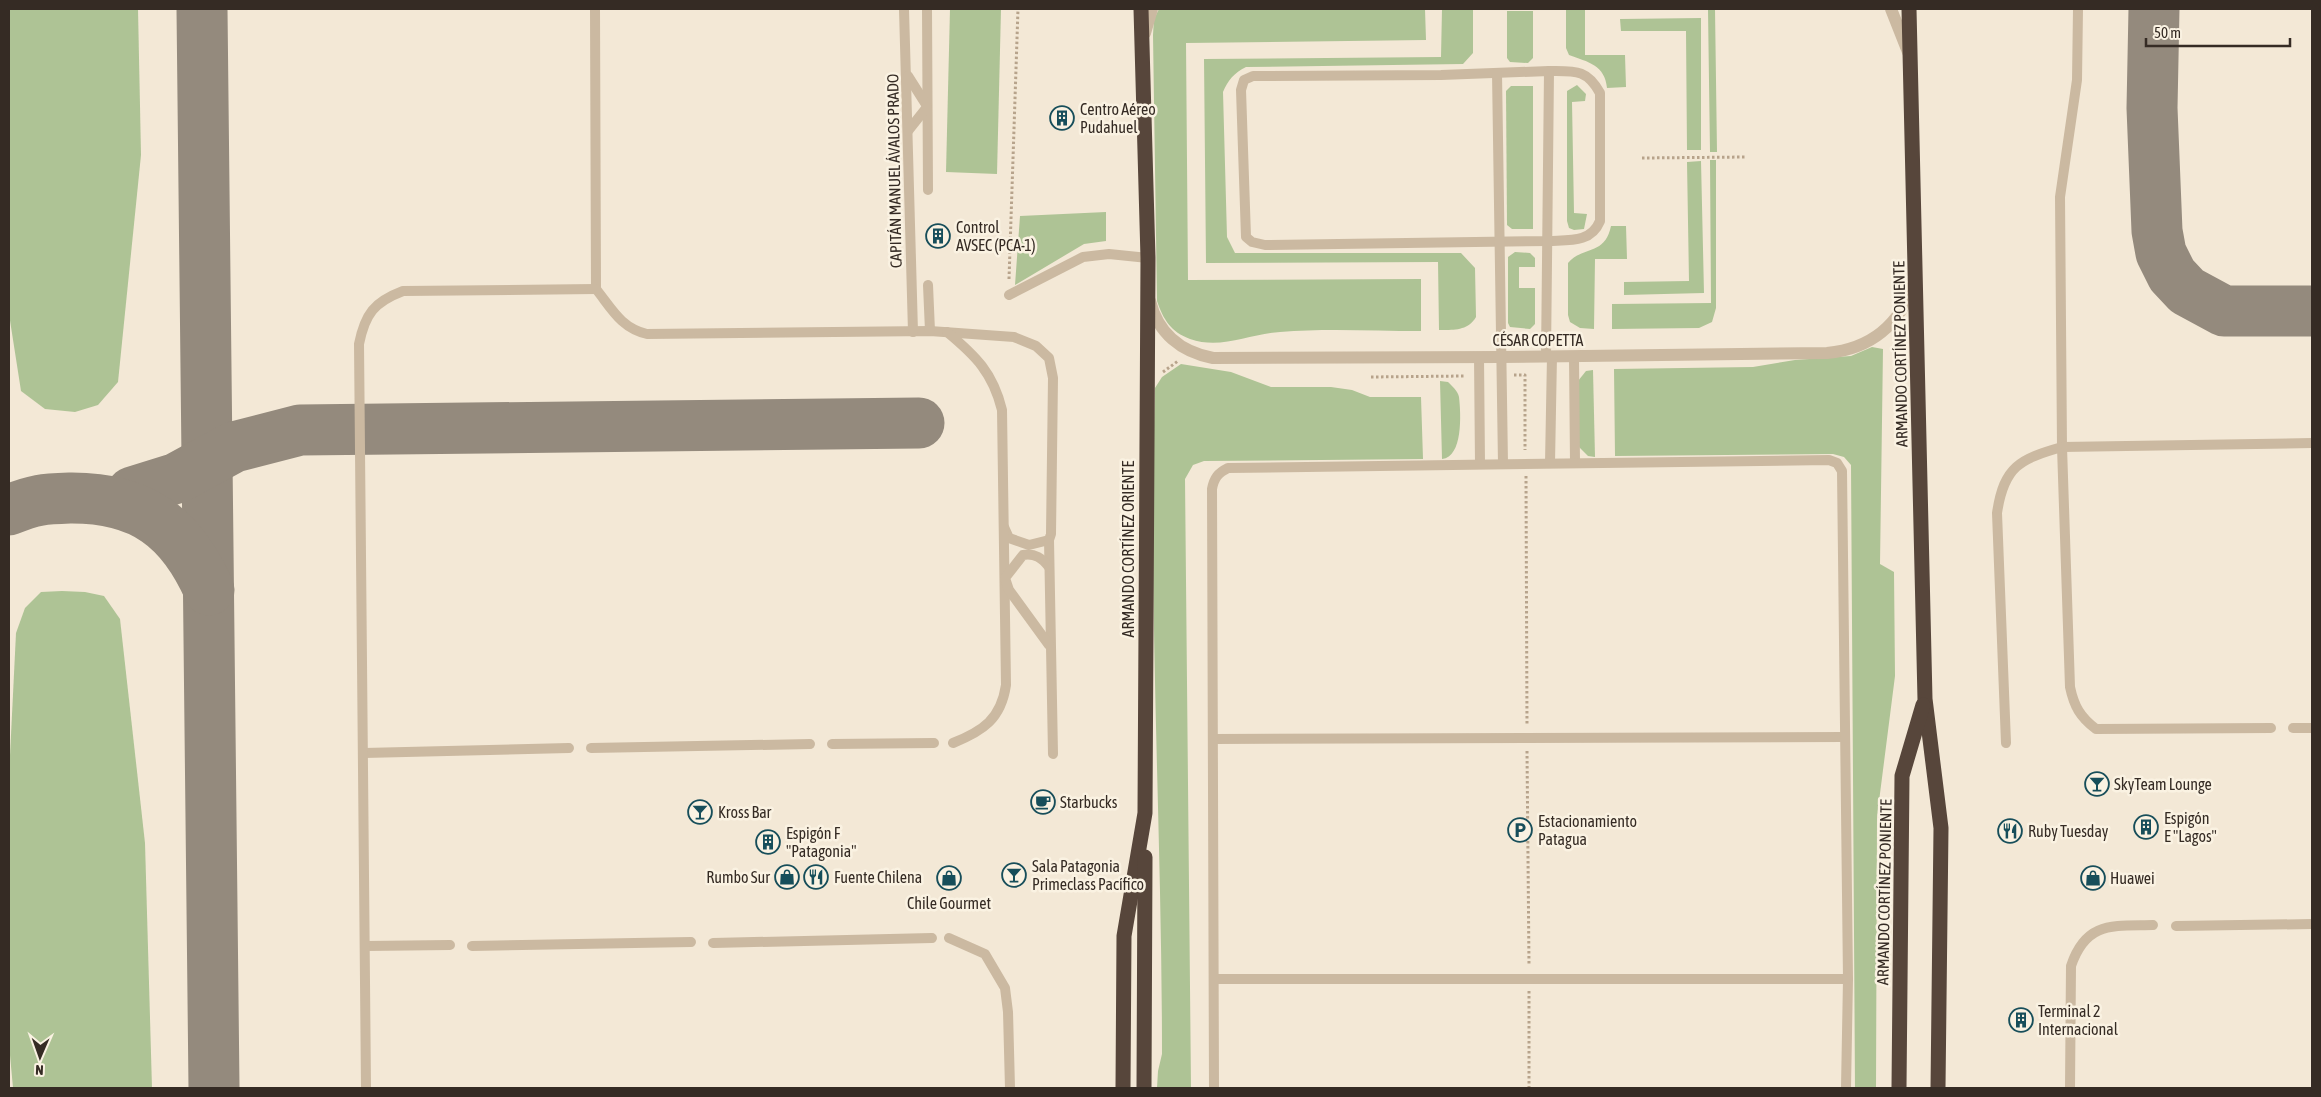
<svg xmlns="http://www.w3.org/2000/svg" width="2321" height="1097" font-family="'Asap Condensed',sans-serif">
<style>
.grass{fill:#aec395}
.lines{fill:none;stroke-linecap:round;stroke-linejoin:round}
.taxiway{stroke:#948a7d;stroke-width:51}
.path{stroke:#b7a38b;stroke-width:3;stroke-dasharray:2.5 2.5;stroke-linecap:butt}
.lane{stroke:#cbb9a1;stroke-width:10}
.street{stroke:#cbb9a1;stroke-width:12}
.highway{stroke:#57463b;stroke-width:15}
.labels{text-anchor:middle;stroke-width:5;stroke-linejoin:round;paint-order:stroke}
.poi-label{font-size:16px;fill:#352b24;stroke:#faf2e2;text-anchor:start}
.street-label{font-size:16px;fill:#352b24;stroke:#faf2e2}
</style>
<rect width="100%" height="100%" fill="#f3e8d6"/>
<!-- grass -->
<g class="grass">
<polygon points="9,9 138,9 141,155 118,382 98,405 75,412 45,409 21,391 9,314"/>
<polygon points="950,9 1001,9 997,174 946,172"/>
<path d="M 1159,9 L 1425,9 L 1426,40 L 1186,43 L 1188,280 L 1421,279 L 1421,331 C 1374,331 1326,328 1280,332 C 1249,334 1221,350 1190,339 C 1171,332 1163,319 1157,301 L 1153,35 L 1154,19 Z"/>
<path d="M 1442,9 L 1473,9 L 1473,53 L 1463,64 L 1246,67 C 1234,73 1228,80 1223,92 L 1227,237 L 1235,253 L 1461,253 L 1475,268 L 1476,317 C 1468,331 1453,330 1439,330 L 1438,262 L 1206,263 L 1204,59 L 1441,57 Z"/>
<path d="M 1566,9 L 1585,9 L 1585,55 L 1625,55 L 1626,87 L 1607,88 C 1605,65 1588,62 1569,55 L 1566,48 Z"/>
<polygon points="1601,9 1715,9 1717,152 1710,152 1708,10"/>
<polygon points="1507,11 1533,11 1533,58 1528,63 1510,62 1507,58"/>
<polygon points="1701,18 1701,150 1687,150 1686,31 1621,31 1620,19"/>
<polygon points="1577,85 1586,94 1585,101 1572,102 1574,213 1587,214 1584,229 1574,230 1569,228 1567,221 1567,91"/>
<polygon points="1511,86 1533,86 1533,229 1512,229 1507,225 1506,91"/>
<polygon points="1710,160 1716,160 1716,308 1712,322 1699,328 1612,329 1612,304 1711,303"/>
<polygon points="1701,161 1704,293 1624,295 1624,282 1689,281 1687,162"/>
<polygon points="1106,212 1106,241 1084,244 1015,285 1020,216"/>
<path d="M 1611,226 L 1626,226 L 1627,259 L 1595,259 L 1594,329 L 1580,328 L 1570,322 L 1568,315 L 1568,263 C 1582,246 1605,256 1611,226 Z"/>
<polygon points="1515,252 1530,253 1535,258 1535,267 1519,267 1519,288 1535,288 1535,324 1530,329 1510,327 1508,323 1508,257"/>
<polygon points="1872,347 1883,349 1880,564 1894,572 1895,676 1877,817 1876,1088 1855,1088 1851,465 1844,457 1833,454 1615,456 1614,369 1753,367 1795,360 1851,356"/>
<path d="M 1181,364 L 1231,372 L 1271,387 L 1331,387 L 1352,390 L 1370,397 L 1421,397 L 1423,459 L 1204,461 L 1193,465 L 1185,479 L 1191,1088 L 1157,1088 L 1158,1071 L 1162,1054 C 1162,832 1148,610 1155,388 L 1162,377 Z"/>
<polygon points="1593,370 1595,457 1588,456 1579,447 1578,381 1586,371"/>
<path d="M 1440,381 L 1448,382 C 1452,386 1458,391 1459,397 C 1461,414 1463,457 1442,459 Z"/>
<polygon points="62,591 85,592 104,596 120,619 145,843 152,1088 13,1088 9,1044 9,776 16,633 25,608 41,592"/>
</g>
<g class="lines">
<!-- taxiway -->
<g class="taxiway">
<polyline points="202,9 214,1088"/>
<polyline points="2154,9 2152,108 2157,231 2161,253 2172,275 2187,291 2224,311 2312,311"/>
<polyline points="132,492 177,478 234,447 300,430 919,423"/>
<path d="M 9,510 C 36,499 44,499 72,498 C 142,498 181,527 209,590"/>
</g>
<!-- path -->
<g class="path">
<polyline points="1642,158 1746,157"/>
<polyline points="1009,279 1018,9"/>
<polyline points="1163,372 1178,361"/>
<polyline points="1514,375 1525,375 1525,450"/>
<polyline points="1371,377 1465,376"/>
<polyline points="1526,476 1527,725"/>
<polyline points="1527,751 1529,965"/>
<polyline points="1529,991 1529,1088"/>
</g>
<!-- lane -->
<g class="lane">
<path d="M 595,9 L 596,289 C 612,309 621,328 647,334 L 930,331 L 1014,337 L 1036,346 L 1049,358 L 1053,378 L 1051,534 L 1049,540 L 1029,545 L 1009,538 L 1004,527"/>
<polyline points="904,9 913,332"/>
<polyline points="927,9 928,190"/>
<path d="M 2078,9 L 2077,80 L 2060,197 L 2062,447 L 2070,687 C 2074,706 2080,717 2096,729 L 2271,728"/>
<path d="M 1549,71 C 1575,71 1587,69 1600,93 L 1600,221 C 1591,243 1569,240 1549,241 L 1265,245 L 1252,242 L 1246,237 L 1241,90 L 1244,80 L 1253,76 L 1441,75 Z"/>
<polyline points="1497,73 1503,464"/>
<polyline points="908,76 927,106"/>
<polyline points="908,131 927,107"/>
<polyline points="928,285 930,331"/>
<polyline points="1009,295 1083,257 1109,254 1148,258"/>
<path d="M 947,332 C 976,356 993,373 1002,410 L 1006,685 C 1001,719 983,731 953,743"/>
<polyline points="1479,357 1480,464"/>
<polyline points="1546,357 1549,71"/>
<polyline points="1574,357 1575,463"/>
<polyline points="1550,463 1552,356"/>
<polyline points="1049,540 1053,754"/>
<path d="M 1049,645 L 1009,590 L 1005,578 L 1023,555 C 1035,553 1042,558 1049,567"/>
<polyline points="2293,728 2312,728"/>
<polyline points="1214,739 1843,737"/>
<path d="M 2006,743 L 1997,513 C 2004,466 2020,459 2062,447 L 2312,443"/>
<polyline points="832,744 934,743"/>
<polyline points="591,748 810,744"/>
<polyline points="364,753 569,748"/>
<polyline points="2176,926 2312,924"/>
<polyline points="949,938 985,954 1005,988 1008,1012 1010,1088"/>
<polyline points="713,943 932,938"/>
<polyline points="366,946 450,945"/>
<polyline points="472,946 691,942"/>
<polyline points="1215,979 1848,979"/>
<path d="M 366,1088 L 359,344 C 365,314 374,302 403,291 L 596,289"/>
<path d="M 1214,1088 L 1212,489 C 1214,478 1218,473 1228,468 L 1829,460 L 1837,463 L 1842,471 L 1848,979 L 1846,1088"/>
<path d="M 2070,1088 L 2071,966 C 2086,921 2113,926 2153,925"/>
</g>
<!-- street -->
<g class="street">
<polyline points="1891,9 1908,52"/>
<polyline points="1145,33 1152,9"/>
<path d="M 1150,301 C 1158,333 1181,352 1213,358 L 1501,357 L 1827,353 C 1870,349 1900,325 1914,283"/>
</g>
<!-- highway -->
<g class="highway">
<polyline points="1909,9 1925,699 1941,828 1938,1088"/>
<polyline points="1123,1088 1124,936 1145,813 1148,258 1141,9"/>
<polyline points="1144,1088 1145,857"/>
<polyline points="1899,1088 1902,776 1923,705"/>
</g>
</g>
<!-- icons -->
<defs>
<g id="building-ring" transform="scale(1.25)"><circle r="9.5" fill="#faf2e2" stroke="#174e5a" stroke-width="1.5"/><path d="M-4-6H4V6H1V3H-1V6H-4ZM-2.5-4.3h1.7v1.8h-1.7ZM.8-4.3h1.7v1.8H.8ZM-2.5-1h1.7V.8h-1.7ZM.8-1h1.7V.8H.8Z" fill="#174e5a"/></g>
<g id="bar-ring" transform="scale(1.25)"><circle r="9.5" fill="#faf2e2" stroke="#174e5a" stroke-width="1.5"/><path d="M-6-5H6L.8 .8V4.5H3.5V6h-7V4.5H-.8V.8Z" fill="#174e5a"/></g>
<g id="cafe-ring" transform="scale(1.25)"><circle r="9.5" fill="#faf2e2" stroke="#174e5a" stroke-width="1.5"/><path d="M-5.5-4.5H6V0H3Q3 3.5 0 3.5H-2.5Q-5.5 3.5-5.5 0ZM3-3.2v2h1.7v-2ZM-6 4.5H4V6H-6Z" fill="#174e5a"/></g>
<g id="parking-ring" transform="scale(1.25)"><circle r="9.5" fill="#faf2e2" stroke="#174e5a" stroke-width="1.5"/><path d="M-3.5-5.5H1a3.5 3.5 0 0 1 0 7H-1V5.5H-3.5ZM-1-3.4V-.6H.8a1.4 1.4 0 0 0 0-2.8Z" fill="#174e5a"/></g>
<g id="restaurant-ring" transform="scale(1.25)"><circle r="9.5" fill="#faf2e2" stroke="#174e5a" stroke-width="1.5"/><path d="M-5-6h1v4h1v-4h1v4h1v-4h1v5L-1.5 .5V6h-2V.5L-5-1ZM5-6V6H3V1.5H1.5Q1.5-4 5-6Z" fill="#174e5a"/></g>
<g id="shop-ring" transform="scale(1.25)"><circle r="9.5" fill="#faf2e2" stroke="#174e5a" stroke-width="1.5"/><path d="M-5-2.5h2.3a2.7 3.5 0 0 1 5.4 0H5L5.5 6h-11ZM-1.5-2.5h3a1.5 2.3 0 0 0-3 0Z" fill="#174e5a"/></g>
</defs>
<g fill-rule="evenodd">
<use href="#building-ring" x="1062" y="118"/>
<use href="#building-ring" x="938" y="236"/>
<use href="#bar-ring" x="2097" y="784"/>
<use href="#cafe-ring" x="1043" y="802"/>
<use href="#bar-ring" x="700" y="812"/>
<use href="#building-ring" x="2146" y="827"/>
<use href="#parking-ring" x="1520" y="830"/>
<use href="#restaurant-ring" x="2010" y="831"/>
<use href="#building-ring" x="768" y="842"/>
<use href="#bar-ring" x="1014" y="875"/>
<use href="#shop-ring" x="787" y="877"/>
<use href="#restaurant-ring" x="816" y="877"/>
<use href="#shop-ring" x="949" y="878"/>
<use href="#shop-ring" x="2093" y="878"/>
<use href="#building-ring" x="2021" y="1020"/>
</g>
<g class="labels">
<!-- poi labels -->
<g class="poi-label">
<text x="1080" y="115">Centro Aéreo<tspan x="1080" dy="18">Pudahuel</tspan></text>
<text x="956" y="233">Control<tspan x="956" dy="18">AVSEC (PCA-1)</tspan></text>
<text x="2114" y="790">SkyTeam Lounge</text>
<text x="1060" y="808">Starbucks</text>
<text x="718" y="818">Kross Bar</text>
<text x="2164" y="824">Espigón<tspan x="2164" dy="18">E "Lagos"</tspan></text>
<text x="1538" y="827">Estacionamiento<tspan x="1538" dy="18">Patagua</tspan></text>
<text x="2028" y="837">Ruby Tuesday</text>
<text x="786" y="839">Espigón F<tspan x="786" dy="18">"Patagonia"</tspan></text>
<text x="1032" y="872">Sala Patagonia<tspan x="1032" dy="18">Primeclass Pacífico</tspan></text>
<text x="770" y="883" text-anchor="end">Rumbo Sur</text>
<text x="834" y="883">Fuente Chilena</text>
<text x="2110" y="884">Huawei</text>
<text x="949" y="909" text-anchor="middle">Chile Gourmet</text>
<text x="2038" y="1017">Terminal 2<tspan x="2038" dy="18">Internacional</tspan></text>
</g>
<!-- street labels -->
<g class="street-label">
<text transform="translate(894 171) rotate(-91)" y="6">CAPITÁN MANUEL ÁVALOS PRADO</text>
<text x="1538" y="346">CÉSAR COPETTA</text>
<text transform="translate(1900 354) rotate(-91)" y="6">ARMANDO CORTÍNEZ PONIENTE</text>
<text transform="translate(1128 549) rotate(-90)" y="6">ARMANDO CORTÍNEZ ORIENTE</text>
<text transform="translate(1884 892) rotate(-89)" y="6">ARMANDO CORTÍNEZ PONIENTE</text>
</g>
</g>
<!-- border -->
<rect width="2321" height="1097" fill="none" stroke="#352b24" stroke-width="20"/>
<!-- north arrow -->
<g transform="translate(40 1057) rotate(182)" stroke="#faf2e2" stroke-width="4" paint-order="stroke">
<path d="M0-4L9 19L0 12L-9 19Z" fill="#352b24"/>
<text y="-8" font-size="14" font-weight="bold" text-anchor="middle" fill="#352b24">N</text>
</g>
<!-- scale -->
<path d="M2146 38v8h144v-8" fill="none" stroke="#352b24" stroke-width="2.5"/>
<text x="2154" y="38" font-size="15" fill="#352b24" stroke="#faf2e2" stroke-width="4" paint-order="stroke">50 m</text>
</svg>
